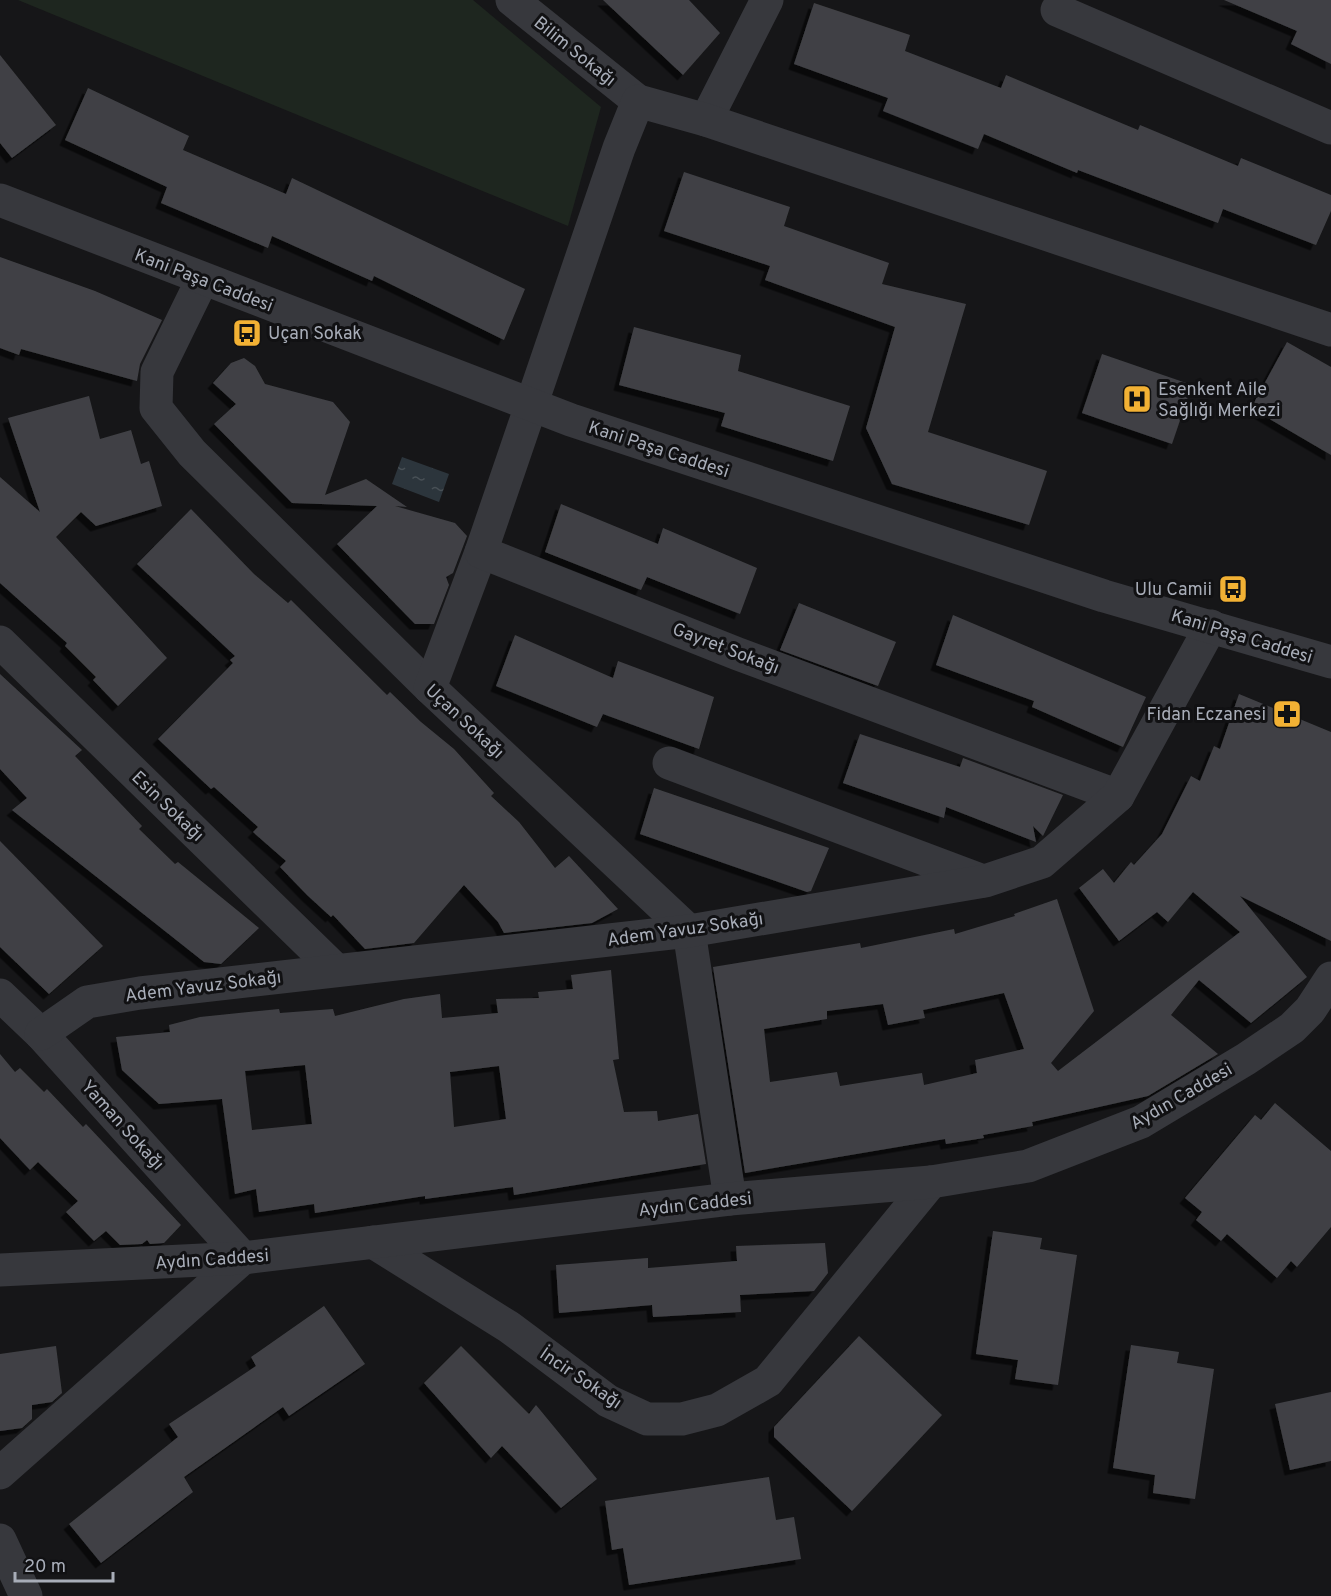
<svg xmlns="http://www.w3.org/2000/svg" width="1331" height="1596" font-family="Overpass,sans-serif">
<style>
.park{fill:#1e261f}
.water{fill:url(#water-ripples)}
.building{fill:#404145;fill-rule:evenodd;filter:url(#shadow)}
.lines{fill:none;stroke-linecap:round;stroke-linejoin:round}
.minor{stroke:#37383d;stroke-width:33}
.tertiary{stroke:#37383d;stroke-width:33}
.labels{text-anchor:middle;stroke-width:6;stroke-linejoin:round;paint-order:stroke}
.street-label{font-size:18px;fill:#a8adb8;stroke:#111113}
.poi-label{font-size:18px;fill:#a8adb8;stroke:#111113;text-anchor:start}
</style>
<defs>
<pattern id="water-ripples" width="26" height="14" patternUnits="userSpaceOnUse" patternTransform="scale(1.5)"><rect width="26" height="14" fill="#2c353c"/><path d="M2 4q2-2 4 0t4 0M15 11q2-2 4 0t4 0" fill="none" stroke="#485056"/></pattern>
<filter id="shadow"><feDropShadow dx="-5.5" dy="5.5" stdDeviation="0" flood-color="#0009"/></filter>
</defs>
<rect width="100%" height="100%" fill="#161618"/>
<!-- park -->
<polygon class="park" points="18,0 473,0 601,107 568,226"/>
<!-- water -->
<polygon class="water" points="402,457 449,474 439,502 392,484"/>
<!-- building -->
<g class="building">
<polygon points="603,0 689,0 720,33 683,75"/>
<polygon points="1224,0 1331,0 1331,64 1291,44 1297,31"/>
<polygon points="814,3 910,35 905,51 1001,88 1006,75 1138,130 1140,125 1238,166 1241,158 1331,195 1331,211 1316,245 1223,209 1218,223 1078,170 1077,173 984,134 978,149 883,111 888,98 794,64"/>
<polygon points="0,55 56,125 12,158 0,143"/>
<polygon points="88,88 189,136 183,150 286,194 292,178 525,289 504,340 374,276 372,281 272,236 268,248 161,203 167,187 65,140"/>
<polygon points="684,172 790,207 784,226 889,263 882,284 966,304 928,432 1047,471 1029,525 892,484 866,428 895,327 765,280 770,266 664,231"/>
<polygon points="0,257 95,291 162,320 140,364 137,381 21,349 19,355 0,348"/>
<polygon points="634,327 741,355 738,371 850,406 833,461 721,426 725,413 619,385"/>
<polygon points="1287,342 1331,367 1331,455 1251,408"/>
<polygon points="1102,354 1192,385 1172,444 1082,413"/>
<polygon points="244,358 255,366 265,384 333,402 350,422 325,495 366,479 407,507 395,506 455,523 467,536 453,573 446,577 449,585 434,624 415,624 337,544 377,506 292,503 214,424 236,404 213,383 231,363"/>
<polygon points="89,396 100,439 131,430 141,464 149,461 162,506 96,526 81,512 56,537 167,658 118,706 93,680 96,677 65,646 67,643 0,583 0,477 40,512 8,418"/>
<polygon points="561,504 658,544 663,528 757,568 740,614 647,577 641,590 545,552"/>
<polygon points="191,509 254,574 288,603 291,600 387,695 390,692 421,722 454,749 494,793 491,796 519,822 555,868 569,856 618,909 592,923 504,933 498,922 464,885 414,943 365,949 333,915 331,917 307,895 280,867 286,861 253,832 258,827 214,787 211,789 158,739 233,663 230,660 235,656 137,564"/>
<polygon points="799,603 896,642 878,686 780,650"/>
<polygon points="953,615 1146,697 1123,747 1032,707 1034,701 936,665"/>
<polygon points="515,635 613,678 618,661 714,697 699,749 603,714 597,727 496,686"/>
<polygon points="0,674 82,750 75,756 142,826 139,829 175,864 178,862 259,928 221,964 204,962 12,810 27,798 0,769"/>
<path d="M 1239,694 L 1331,732 L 1331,941 L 1240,896 L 1307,977 L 1251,1023 L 1199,980 L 1171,1015 L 1218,1054 L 1148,1096 L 1032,1122 L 1033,1126 L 983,1135 L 984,1138 L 946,1144 L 945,1139 L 745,1173 L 713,967 L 860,943 L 861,948 L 954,929 L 955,934 L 1015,916 L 1014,914 L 1057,899 L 1094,1011 L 1051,1063 L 1058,1071 L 1240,932 L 1193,892 L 1168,922 L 1157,912 L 1119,941 L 1079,888 L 1103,869 L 1114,883 L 1131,862 L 1134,865 L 1162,834 L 1191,776 L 1200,781 L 1214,746 L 1220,749 ZM 1004,993 L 1024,1049 L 975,1060 L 977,1073 L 924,1085 L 922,1073 L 840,1086 L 837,1072 L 770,1082 L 764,1029 L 827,1019 L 827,1011 L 883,1004 L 888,1025 L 925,1018 L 923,1010 Z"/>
<polygon points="860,734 960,767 963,758 1063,795 1043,836 1033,826 1036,842 946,807 944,818 843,783"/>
<polygon points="654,788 829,848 811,891 807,892 640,834"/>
<polygon points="0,841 103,946 49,994 0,947"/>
<path d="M 611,970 L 619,1059 L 613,1060 L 624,1112 L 657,1111 L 658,1121 L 698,1114 L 706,1164 L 514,1195 L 513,1187 L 425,1199 L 425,1196 L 315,1213 L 314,1204 L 259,1212 L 256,1189 L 235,1194 L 222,1099 L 159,1104 L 122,1070 L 116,1037 L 170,1032 L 169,1025 L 200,1017 L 279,1009 L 280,1013 L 333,1009 L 335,1016 L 404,999 L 440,994 L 442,1018 L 498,1013 L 496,999 L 539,998 L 538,992 L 573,989 L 571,975 ZM 305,1065 L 312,1124 L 252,1130 L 245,1071 ZM 499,1066 L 506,1119 L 454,1127 L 450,1072 Z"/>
<polygon points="0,1054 15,1072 20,1068 44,1092 47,1089 83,1127 86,1124 181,1225 164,1243 150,1244 147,1240 142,1244 120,1245 106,1231 94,1241 66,1212 78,1201 38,1162 30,1170 0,1138"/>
<polygon points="1275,1103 1331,1151 1331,1227 1297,1267 1291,1261 1277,1278 1227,1234 1221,1241 1196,1220 1202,1212 1185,1198 1255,1115 1261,1120"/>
<polygon points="993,1231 1042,1238 1040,1249 1077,1255 1058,1385 1015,1379 1018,1360 976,1354"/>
<polygon points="825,1243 828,1273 814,1291 740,1295 741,1312 653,1317 652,1305 559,1313 556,1265 648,1258 648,1268 737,1261 736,1246"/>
<polygon points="324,1306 365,1364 289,1416 283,1407 184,1477 193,1492 101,1563 69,1524 178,1437 169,1424 256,1366 251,1357"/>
<polygon points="859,1336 942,1415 852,1511 774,1437 774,1427"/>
<polygon points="1131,1345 1179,1352 1177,1363 1214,1369 1195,1499 1153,1493 1155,1475 1113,1468"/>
<polygon points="56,1346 62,1393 52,1402 32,1405 32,1419 22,1428 0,1431 0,1354"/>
<polygon points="461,1346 529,1414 536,1405 597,1479 561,1508 502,1446 491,1458 424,1383"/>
<polygon points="1331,1392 1331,1461 1290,1470 1275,1404"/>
<polygon points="769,1477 776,1520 794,1517 801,1559 629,1585 623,1548 612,1550 605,1501"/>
</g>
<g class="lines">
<!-- minor -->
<g class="minor">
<polyline points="512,0 638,101"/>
<polyline points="1057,10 1331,128"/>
<polyline points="706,120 767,0"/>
<polyline points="202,280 157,372 156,408 192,453 430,688 689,931 730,1199"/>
<polyline points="0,642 335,969"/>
<polyline points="430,688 481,552"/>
<polyline points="669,763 983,881"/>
<polyline points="1118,796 738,654 481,552 619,148 638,101 706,120 1331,330"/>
<polyline points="0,995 41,1034 243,1258 0,1473"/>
<polyline points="41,1034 87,1002 140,993 689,931 985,881 1042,862 1118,796 1211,626"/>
<polyline points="373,1242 509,1327 608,1401 647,1419 682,1419 717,1410 768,1381 931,1182"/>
<polyline points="0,1540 26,1596"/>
</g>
<!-- tertiary -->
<g class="tertiary">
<polyline points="0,200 571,420 1104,596 1331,662"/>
<polyline points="0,1270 243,1258 730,1199 931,1182 1028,1166 1141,1122 1246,1059 1292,1028 1310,1010 1331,978"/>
</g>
</g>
<!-- icons -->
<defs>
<g id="bus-square" transform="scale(1.5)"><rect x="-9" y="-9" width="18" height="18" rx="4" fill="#f2b134" stroke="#111113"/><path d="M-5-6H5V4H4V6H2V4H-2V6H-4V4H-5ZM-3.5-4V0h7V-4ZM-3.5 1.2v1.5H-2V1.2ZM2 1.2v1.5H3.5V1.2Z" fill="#111"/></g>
<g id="hospital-square" transform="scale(1.5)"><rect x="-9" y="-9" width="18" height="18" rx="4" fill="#f2b134" stroke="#111113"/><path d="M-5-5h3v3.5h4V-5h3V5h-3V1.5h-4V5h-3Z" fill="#111"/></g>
<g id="pharmacy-square" transform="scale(1.5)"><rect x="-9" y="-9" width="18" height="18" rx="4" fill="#f2b134" stroke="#111113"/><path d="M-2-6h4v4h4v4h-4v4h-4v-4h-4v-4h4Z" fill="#111"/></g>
</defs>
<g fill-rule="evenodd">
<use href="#bus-square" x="247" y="333"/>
<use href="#hospital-square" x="1137" y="399"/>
<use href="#bus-square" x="1233" y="589"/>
<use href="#pharmacy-square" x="1287" y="714"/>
</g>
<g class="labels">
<!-- street labels -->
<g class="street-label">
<text transform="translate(575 51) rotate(39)" y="6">Bilim Sokağı</text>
<text transform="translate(204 280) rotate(21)" y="6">Kani Paşa Caddesi</text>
<text transform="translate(659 449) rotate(18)" y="6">Kani Paşa Caddesi</text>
<text transform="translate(1242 636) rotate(17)" y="6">Kani Paşa Caddesi</text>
<text transform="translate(726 648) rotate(21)" y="6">Gayret Sokağı</text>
<text transform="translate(465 721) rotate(43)" y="6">Uçan Sokağı</text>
<text transform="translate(168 806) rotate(44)" y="6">Esin Sokağı</text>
<text transform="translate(685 929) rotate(-8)" y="6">Adem Yavuz Sokağı</text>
<text transform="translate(203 986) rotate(-7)" y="6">Adem Yavuz Sokağı</text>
<text transform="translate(1181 1096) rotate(-30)" y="6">Aydın Caddesi</text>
<text transform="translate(123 1125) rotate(48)" y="6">Yaman Sokağı</text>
<text transform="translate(695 1204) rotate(-6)" y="6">Aydın Caddesi</text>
<text transform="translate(212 1259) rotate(-4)" y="6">Aydın Caddesi</text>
<text transform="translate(581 1378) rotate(34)" y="6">İncir Sokağı</text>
</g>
<!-- poi labels -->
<g class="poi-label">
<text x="268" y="339">Uçan Sokak</text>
<text x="1158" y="395">Esenkent Aile<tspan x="1158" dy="21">Sağlığı Merkezi</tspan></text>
<text x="1212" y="595" text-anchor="end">Ulu Camii</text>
<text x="1266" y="720" text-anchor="end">Fidan Eczanesi</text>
</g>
</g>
<!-- scale -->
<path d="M15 1572v9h98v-9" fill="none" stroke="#a8adb8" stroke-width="3"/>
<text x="24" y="1572" font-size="18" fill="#a8adb8" stroke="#111113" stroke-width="4.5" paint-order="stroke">20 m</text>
</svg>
